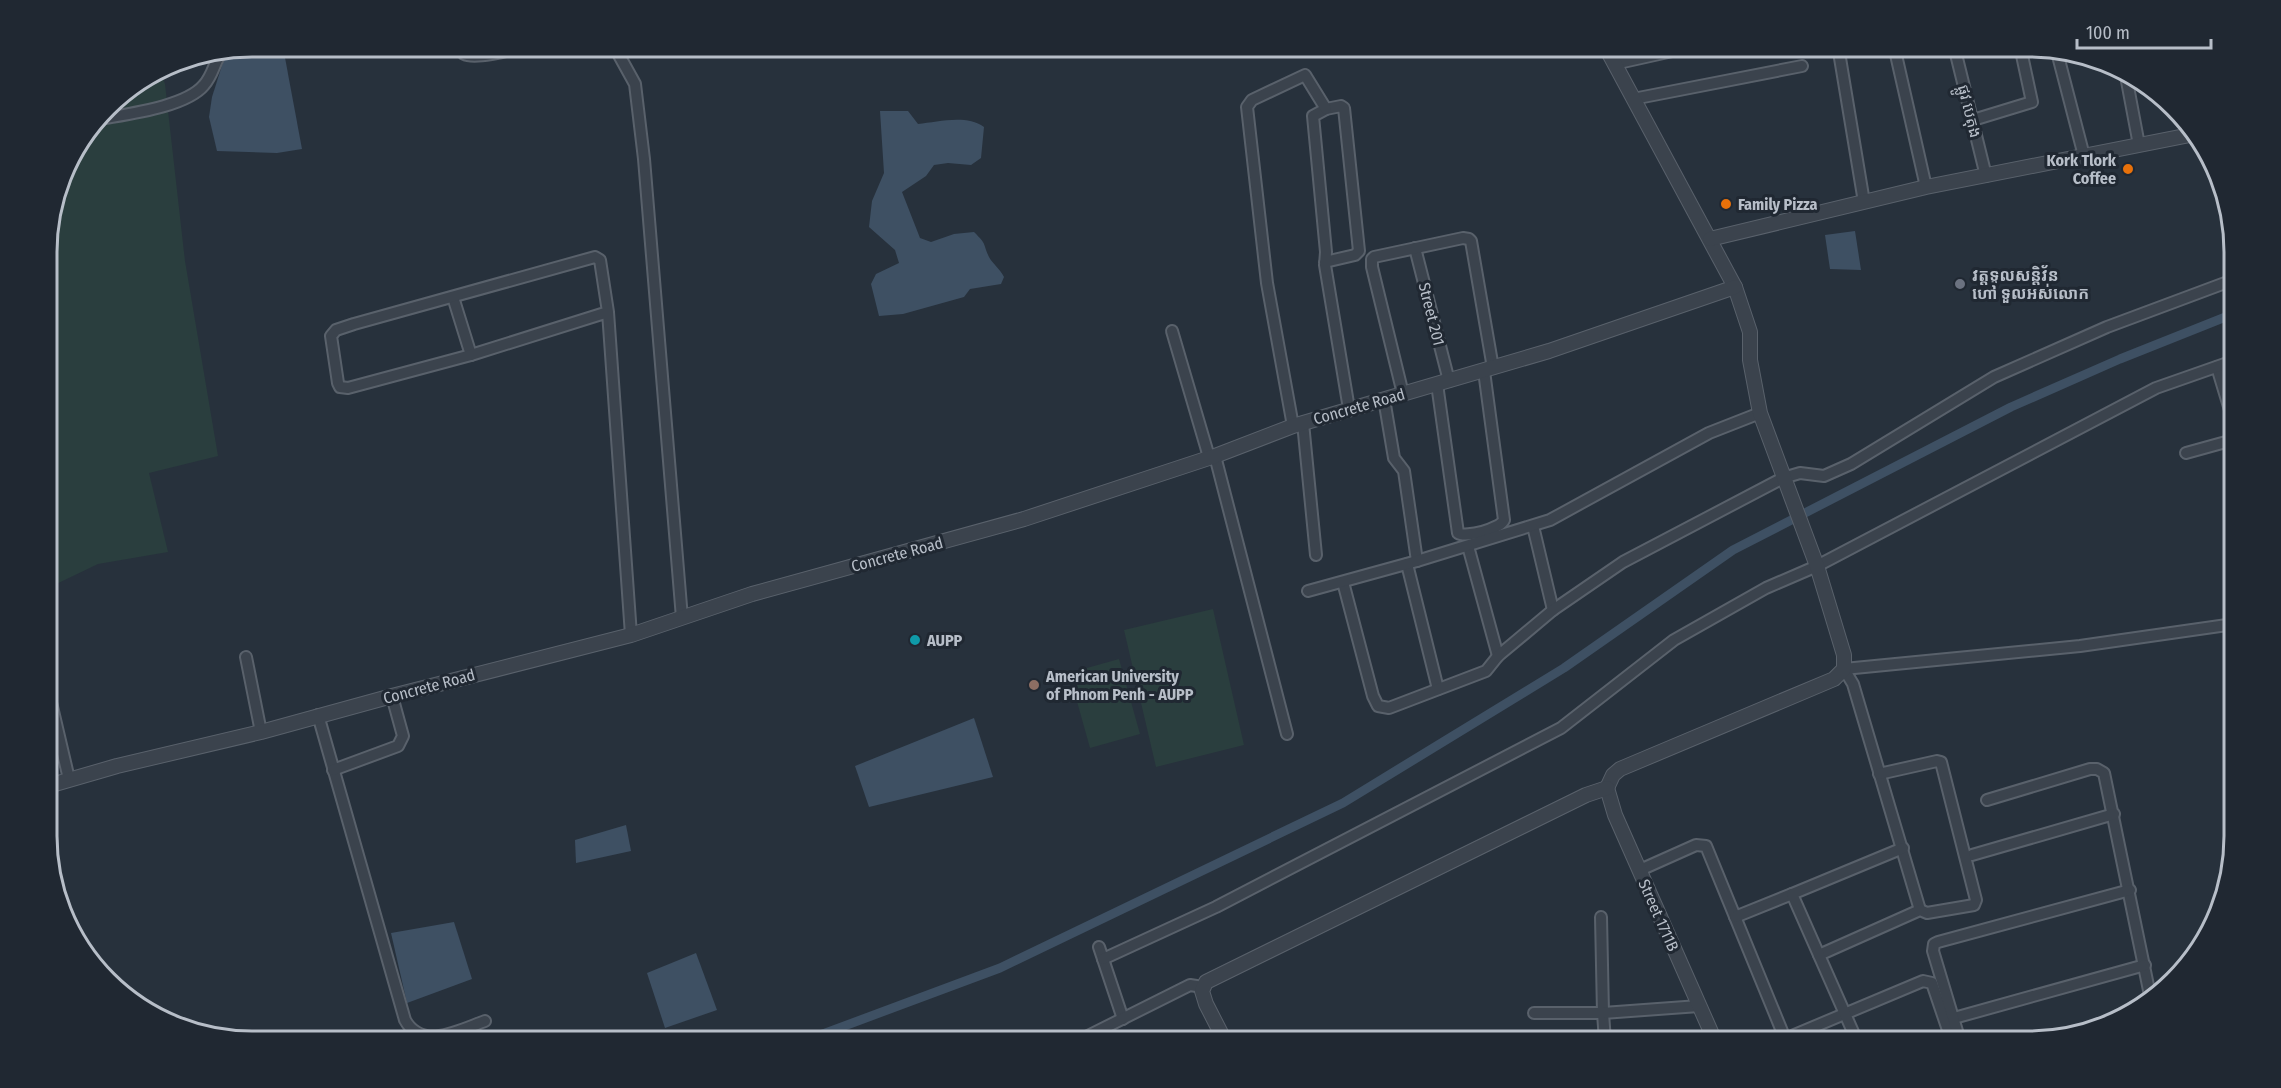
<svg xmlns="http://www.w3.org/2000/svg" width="2281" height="1088" font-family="'Fira Sans Condensed','Noto Sans Khmer',sans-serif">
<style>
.green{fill:#2a3e3e}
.water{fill:#3e5063}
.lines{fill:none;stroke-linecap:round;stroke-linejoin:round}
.canal{stroke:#3e5063;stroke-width:9}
.minor-casing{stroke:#59616b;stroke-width:14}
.tertiary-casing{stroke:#59616b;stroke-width:16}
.minor{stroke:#3b434d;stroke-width:10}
.tertiary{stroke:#3b434d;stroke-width:14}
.food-dot{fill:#e8710a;stroke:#202832;stroke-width:2}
.worship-dot{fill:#6b7280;stroke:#202832;stroke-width:2}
.culture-dot{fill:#0f9aa8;stroke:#202832;stroke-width:2}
.education-dot{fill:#8d6e63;stroke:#202832;stroke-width:2}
.labels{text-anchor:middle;stroke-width:6;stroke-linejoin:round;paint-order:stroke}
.street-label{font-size:16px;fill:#b7bec8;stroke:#202832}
.poi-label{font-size:16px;font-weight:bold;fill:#b7bec8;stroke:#202832;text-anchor:start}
.rim{fill:none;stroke:#b7bec8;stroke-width:3}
</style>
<rect width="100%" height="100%" fill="#27313c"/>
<!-- green -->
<g class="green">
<polygon points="160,70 165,84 185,261 218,456 149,473 168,552 98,564 48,588 47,238 68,161 116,98"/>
<polygon points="1213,609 1244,745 1156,767 1124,630"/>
<polygon points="1119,659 1140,734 1090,748 1069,673"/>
</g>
<!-- water -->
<g class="water">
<polygon points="253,47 283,47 302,149 277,153 217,151 209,117 212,97 225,56"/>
<path d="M 880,111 L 908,111 L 918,124 C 938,122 966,114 984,127 L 981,158 L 971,165 L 948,163 L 934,165 L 926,176 L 902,192 L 920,238 L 931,242 L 954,234 L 974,232 C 988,246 982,242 989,257 C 992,263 1000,269 1004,277 L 1001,284 L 970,289 L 964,297 L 903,314 L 879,316 L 871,284 L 876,274 L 899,263 L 895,250 L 869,227 L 872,201 L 884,173 Z"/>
<polygon points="1855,231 1861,270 1830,269 1825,235"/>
<polygon points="974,718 993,777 869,807 855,766"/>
<polygon points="626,825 631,851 576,863 575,840"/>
<polygon points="454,922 472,979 407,1003 391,933"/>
<polygon points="696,953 717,1010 665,1028 647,973"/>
</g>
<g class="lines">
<!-- canal -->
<polyline class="canal" points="804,1041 1000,968 1343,803 1564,668 1733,550 2011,407 2120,359 2233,314"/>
<!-- minor casing -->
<g class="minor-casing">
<g id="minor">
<polyline points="304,46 323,46"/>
<path d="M 457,46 C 457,47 463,53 464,54 C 473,59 510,52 519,46"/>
<polyline points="614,46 635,84 644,159 682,618"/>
<polyline points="1838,46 1864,202"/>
<polyline points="1894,46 1926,187"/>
<polyline points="1954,46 1986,176"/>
<polyline points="2057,52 2084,156"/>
<polyline points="1614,64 1695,46"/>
<polyline points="2126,76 2139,145"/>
<polyline points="1633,99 1802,66"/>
<path d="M 100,119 C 127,114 186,107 204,85 C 213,75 214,63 221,53"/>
<polyline points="1973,120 2032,102 2020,46"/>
<polyline points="1415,248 1449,381"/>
<polyline points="1325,262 1355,255 1359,251 1344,108 1341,106 1326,109 1313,116 1326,252 1325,265 1349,409"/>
<polyline points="453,297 471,355"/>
<polyline points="608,312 471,355 348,388 340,387 338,383 331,336 336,330 354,324 595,257 600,260 608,312 631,635"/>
<polyline points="1172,331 1209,457"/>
<polyline points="2217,367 2233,420"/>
<path d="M 1437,384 L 1458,533 C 1466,538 1500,529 1504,520 L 1484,371"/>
<polyline points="1403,394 1372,267 1372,259 1374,257 1463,238 1469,239 1471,241 1493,368"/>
<polyline points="1384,399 1394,458 1404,471 1417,561"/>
<polyline points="1303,423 1316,555"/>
<polyline points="1293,426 1267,283 1247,107 1252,100 1305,75 1326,109"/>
<polyline points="2186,453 2233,440"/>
<polyline points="1215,456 1287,734"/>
<polyline points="1533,526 1553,610"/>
<polyline points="1468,546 1498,656"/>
<polyline points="1407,564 1438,689"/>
<polyline points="1343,582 1373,696 1378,706 1389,708 1486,671 1498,656 1553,610 1623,562 1783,478 1800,473 1824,476 1851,464 1994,377 2107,327 2233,280"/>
<polyline points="1308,591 1417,561 1550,520 1709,433 1760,413"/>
<polyline points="246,657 261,732"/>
<polyline points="50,698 69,779"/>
<path d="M 318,715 L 405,1020 C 422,1051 460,1030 485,1021"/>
<polyline points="333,770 398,746 403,736 392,696"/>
<polyline points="1987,800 2090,769 2097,769 2104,773 2151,1000"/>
<polyline points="1972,855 2114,814"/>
<polyline points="1640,870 1696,845 1706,846 1786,1041"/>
<polyline points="1920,910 1853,684 1844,669 2080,646 2234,624"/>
<polyline points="1601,917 1603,1013 1605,1041"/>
<polyline points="1735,917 1792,894"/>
<polyline points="1099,947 1123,1019"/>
<polyline points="1819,955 1920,910 1927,913 1974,905 1976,900 1941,762 1937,761 1879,774"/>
<polyline points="1103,959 1216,907 1561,728 1674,640 1766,588 1817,566 2156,388 2233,361"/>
<polyline points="1534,1013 1603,1013 1699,1006"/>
<polyline points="1954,1018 2145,965"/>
<polyline points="1078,1041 1190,985 1203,987"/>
<polyline points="1780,1041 1923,981 1932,983 1950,1036 1948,1041"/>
<polyline points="1857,1041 1792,894 1903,848"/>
<polyline points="1960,1041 1933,951 1934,944 1938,942 2130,890"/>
</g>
</g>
<!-- tertiary casing -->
<g class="tertiary-casing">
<g id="tertiary">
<polyline points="1605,46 1735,287 1750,332 1750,360 1760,413 1817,566 1844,655 1844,669 1834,679 1620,769 1613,775 1607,788"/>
<polyline points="1710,239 1926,187 2195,134"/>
<polyline points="48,786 117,766 261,732 392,696 631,635 752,594 1024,519 1215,456 1293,426 1549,351 1735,287"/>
<polyline points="1607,788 1615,815 1715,1041"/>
<polyline points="1225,1041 1206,1004 1202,991 1206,982 1586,795 1607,788"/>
</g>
</g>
<!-- minor -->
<use href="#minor" class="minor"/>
<!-- tertiary -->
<use href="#tertiary" class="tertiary"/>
</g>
<!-- markers -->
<g class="food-dot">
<circle cx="2128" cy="169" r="6"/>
<circle cx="1726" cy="204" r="6"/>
</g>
<circle class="worship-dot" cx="1960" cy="284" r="6"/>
<circle class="culture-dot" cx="915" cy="640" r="6"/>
<circle class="education-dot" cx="1034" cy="685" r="6"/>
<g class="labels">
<!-- street labels -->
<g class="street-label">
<text transform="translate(1970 111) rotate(76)" y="6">ផ្លូវ បេតុង</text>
<text transform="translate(1432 314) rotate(76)" y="6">Street 201</text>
<text transform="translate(1359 406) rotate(-16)" y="6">Concrete Road</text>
<text transform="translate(897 554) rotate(-15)" y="6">Concrete Road</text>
<text transform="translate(429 686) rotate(-15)" y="6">Concrete Road</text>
<text transform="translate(1659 915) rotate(66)" y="6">Street 1711B</text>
</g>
<!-- poi labels -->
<g class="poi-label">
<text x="2116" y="166" text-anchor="end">Kork Tlork<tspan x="2116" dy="18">Coffee</tspan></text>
<text x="1738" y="210">Family Pizza</text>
<text x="1972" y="281">វត្តទូលសន្តិវ័ន<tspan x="1972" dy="18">ហៅ ទួលអស់លោក</tspan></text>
<text x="927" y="646">AUPP</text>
<text x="1046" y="682">American University<tspan x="1046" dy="18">of Phnom Penh - AUPP</tspan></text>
</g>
</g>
<!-- crop -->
<path d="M0 0H2281V1088H0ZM252 57H2029A195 195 0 0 1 2224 252V836A195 195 0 0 1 2029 1031H252A195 195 0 0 1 57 836V252A195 195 0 0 1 252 57Z" fill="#202832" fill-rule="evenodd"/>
<path class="rim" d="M252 57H2029A195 195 0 0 1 2224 252V836A195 195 0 0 1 2029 1031H252A195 195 0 0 1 57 836V252A195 195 0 0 1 252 57Z"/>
<!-- scale -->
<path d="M2077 39v9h134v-9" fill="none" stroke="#b7bec8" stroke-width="3"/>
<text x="2086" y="39" font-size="18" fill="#b7bec8" stroke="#202832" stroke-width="4.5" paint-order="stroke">100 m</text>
</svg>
